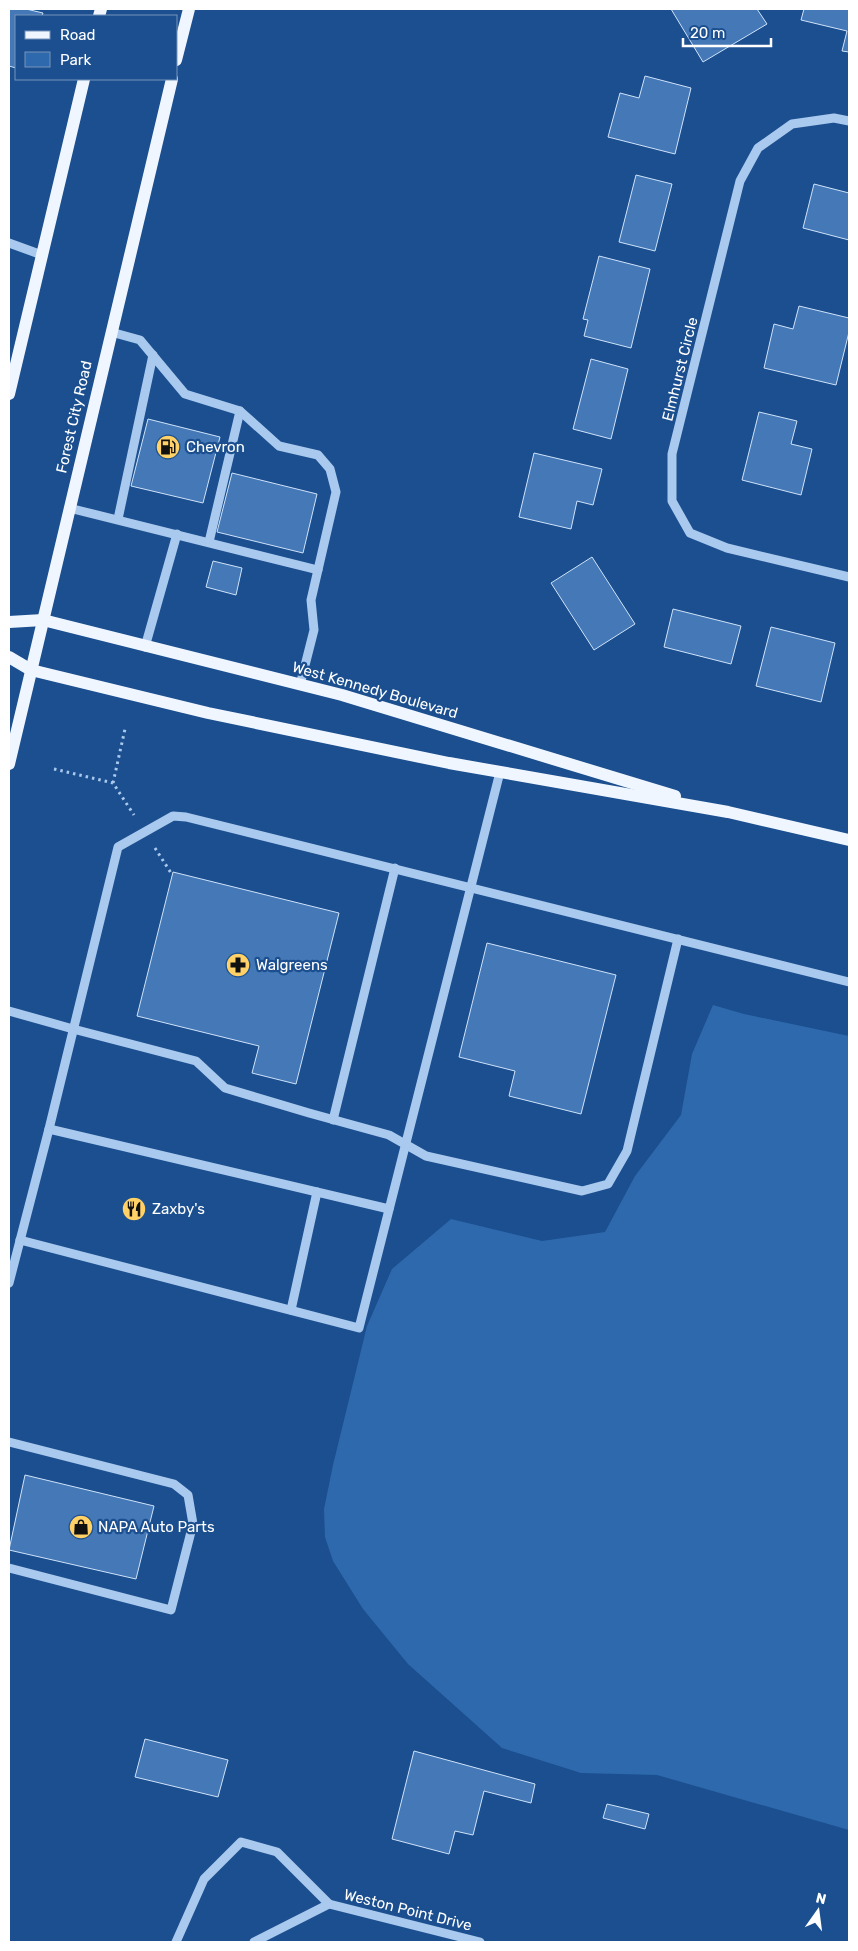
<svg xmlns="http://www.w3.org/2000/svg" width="858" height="1951" font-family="Rubik,sans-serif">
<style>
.green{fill:#2e69ad}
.building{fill:#4478b7;stroke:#cfe3fa}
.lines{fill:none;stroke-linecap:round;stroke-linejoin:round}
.path{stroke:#a9c9ee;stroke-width:3;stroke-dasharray:2.5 4;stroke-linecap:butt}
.minor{stroke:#a9c9ee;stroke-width:9}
.major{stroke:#f0f6ff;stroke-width:12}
.labels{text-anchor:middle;stroke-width:4.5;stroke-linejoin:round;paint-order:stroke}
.street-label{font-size:15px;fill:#fff;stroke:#1b4f8f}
.poi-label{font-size:15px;fill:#fff;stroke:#1b4f8f;text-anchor:start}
</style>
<rect width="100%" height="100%" fill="#1b4f8f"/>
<!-- green -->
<polygon class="green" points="713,1005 744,1014 849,1036 849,1830 657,1775 581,1773 502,1748 408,1664 363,1609 333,1561 325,1537 324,1509 333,1465 367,1326 392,1269 451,1219 542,1241 605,1232 635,1176 681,1115 692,1054"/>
<!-- building -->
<g class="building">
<polygon points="9,9 26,9 43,13 42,16 16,16 16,68 9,66"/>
<polygon points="671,9 757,9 767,24 703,62"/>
<polygon points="804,9 849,9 849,52 842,51 847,31 801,20"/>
<polygon points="645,76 691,88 675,154 608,137 620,93 639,98"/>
<polygon points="636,175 672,184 655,251 619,242"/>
<polygon points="814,184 849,193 849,240 803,228"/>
<polygon points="599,256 650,269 631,348 584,336 588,320 583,319"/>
<polygon points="799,306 849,318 849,332 836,385 764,368 774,324 793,329"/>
<polygon points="591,359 628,369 611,439 573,429"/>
<polygon points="759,412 797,421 791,444 812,449 801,495 742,480"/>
<polygon points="148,419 220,437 203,503 131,486"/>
<polygon points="534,453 602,469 593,505 577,501 571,529 519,517"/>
<polygon points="232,473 317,494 303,553 217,532"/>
<polygon points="592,557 635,624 594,650 551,583"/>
<polygon points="213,561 242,568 236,595 206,587"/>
<polygon points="673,609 741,626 731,664 664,647"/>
<polygon points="771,627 835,643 821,702 756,686"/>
<polygon points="173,872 339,913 296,1084 252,1073 259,1046 137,1016"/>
<polygon points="487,943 616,975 581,1114 509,1096 515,1071 459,1057"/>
<polygon points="25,1475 154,1506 136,1579 9,1550"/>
<polygon points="145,1739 228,1760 218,1797 135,1777"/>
<polygon points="414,1751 535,1784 531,1803 484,1791 473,1835 455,1831 449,1854 392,1839"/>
<polygon points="607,1804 649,1814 645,1829 603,1818"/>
</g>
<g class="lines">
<!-- path -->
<g class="path">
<polyline points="54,769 113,783 134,815"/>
<polyline points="113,783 125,729"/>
<polyline points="155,848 171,873"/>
</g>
<!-- minor -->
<g class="minor">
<polyline points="849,121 834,118 792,124 758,148 740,181 672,454 672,501 690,533 727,548 849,577"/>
<polyline points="9,243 42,255"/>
<polyline points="111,332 140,340 185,394 240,411 279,446 318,455 330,469 336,492 311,600 314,630 300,685"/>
<polyline points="69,508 318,570"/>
<polyline points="118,519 153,355"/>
<polyline points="209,542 240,411"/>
<polyline points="145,647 177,534"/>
<polyline points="9,1011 73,1029 196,1061 225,1088 309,1113 389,1135 426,1156 582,1191 608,1184 627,1151 678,939"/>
<polyline points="333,1120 395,868"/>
<polyline points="49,1129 389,1209"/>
<polyline points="20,1240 359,1328 500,772"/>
<polyline points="9,1283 49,1129 118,847 173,816 186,817 849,982"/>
<polyline points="291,1310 317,1192"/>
<polyline points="9,1442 174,1484 188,1495 193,1524 171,1610 9,1568"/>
<polyline points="176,1942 204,1879 241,1842 277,1852 329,1904"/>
<polyline points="254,1942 329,1904 480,1942"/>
</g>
<!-- major -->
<g class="major">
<polyline points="99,16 101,9"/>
<polyline points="176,60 189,9"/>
<polyline points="9,394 84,79"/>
<polyline points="9,622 43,620 342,695 675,796"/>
<polyline points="9,657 31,670 208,713 449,763 728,812 849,840"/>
<polyline points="9,764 172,79"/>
</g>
</g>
<!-- icons -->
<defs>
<g id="fuel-disc" transform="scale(1.25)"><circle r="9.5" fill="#ffd166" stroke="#1b4f8f"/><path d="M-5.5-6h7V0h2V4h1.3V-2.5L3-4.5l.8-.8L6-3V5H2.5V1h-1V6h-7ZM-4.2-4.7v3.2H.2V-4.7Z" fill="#111"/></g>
<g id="pharmacy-disc" transform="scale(1.25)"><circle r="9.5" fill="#ffd166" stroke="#1b4f8f"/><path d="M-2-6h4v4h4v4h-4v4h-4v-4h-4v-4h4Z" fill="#111"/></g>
<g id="restaurant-disc" transform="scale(1.25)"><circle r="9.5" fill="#ffd166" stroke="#1b4f8f"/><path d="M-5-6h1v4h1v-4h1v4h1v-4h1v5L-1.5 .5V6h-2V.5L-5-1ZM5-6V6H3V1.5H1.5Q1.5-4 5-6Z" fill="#111"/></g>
<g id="shop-disc" transform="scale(1.25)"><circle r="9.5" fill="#ffd166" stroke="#1b4f8f"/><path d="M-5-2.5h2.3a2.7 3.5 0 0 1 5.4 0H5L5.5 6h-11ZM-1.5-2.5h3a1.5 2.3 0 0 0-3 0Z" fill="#111"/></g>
</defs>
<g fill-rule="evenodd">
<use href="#fuel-disc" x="168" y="447"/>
<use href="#pharmacy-disc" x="238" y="965"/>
<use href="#restaurant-disc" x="134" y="1209"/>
<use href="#shop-disc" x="81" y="1527"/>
</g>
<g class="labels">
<!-- street labels -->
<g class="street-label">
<text transform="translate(680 369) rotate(-76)" y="5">Elmhurst Circle</text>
<text transform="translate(74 417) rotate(-77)" y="5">Forest City Road</text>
<text transform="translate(375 690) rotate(16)" y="5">West Kennedy Boulevard</text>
<text transform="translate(408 1910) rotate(14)" y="5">Weston Point Drive</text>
</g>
<!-- poi labels -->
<g class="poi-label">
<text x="186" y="452">Chevron</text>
<text x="256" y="970">Walgreens</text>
<text x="152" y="1214">Zaxby's</text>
<text x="98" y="1532">NAPA Auto Parts</text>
</g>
</g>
<!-- border -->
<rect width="858" height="1951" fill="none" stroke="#ffffff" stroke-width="20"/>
<!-- legend -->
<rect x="15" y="15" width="162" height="65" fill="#1b4f8f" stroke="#7695bc"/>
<rect x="25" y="31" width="25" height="8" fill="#f0f6ff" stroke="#7695bc"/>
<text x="60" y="40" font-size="15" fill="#ffffff">Road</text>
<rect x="25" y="52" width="25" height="15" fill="#2e69ad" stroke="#7695bc"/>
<text x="60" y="65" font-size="15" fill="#ffffff">Park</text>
<!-- north arrow -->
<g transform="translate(818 1911) rotate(14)" stroke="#1b4f8f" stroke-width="4" paint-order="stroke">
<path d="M0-4L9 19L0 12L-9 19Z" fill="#ffffff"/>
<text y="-8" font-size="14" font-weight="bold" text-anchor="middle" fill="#ffffff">N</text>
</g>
<!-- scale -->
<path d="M683 38v8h88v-8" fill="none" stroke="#ffffff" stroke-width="2.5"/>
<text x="690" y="38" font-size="15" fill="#ffffff" stroke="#1b4f8f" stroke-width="4" paint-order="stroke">20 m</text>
</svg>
